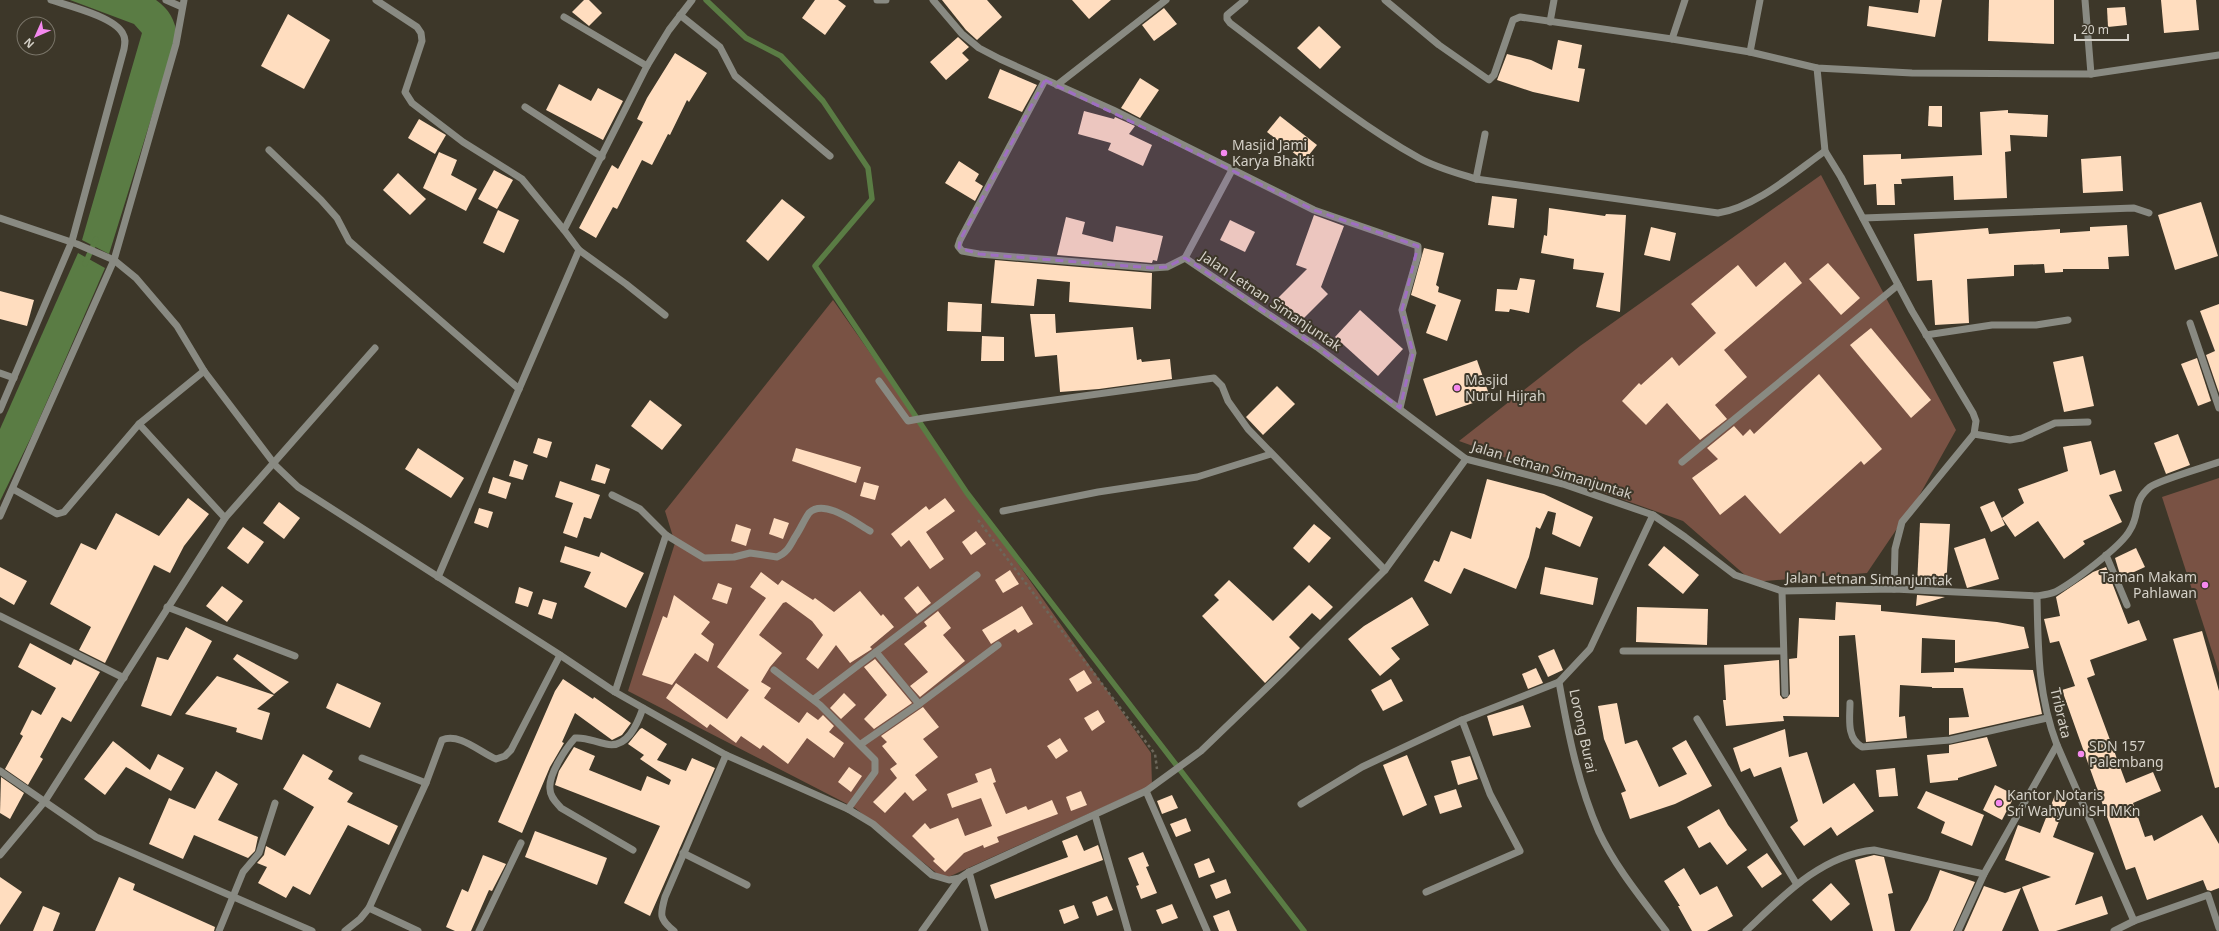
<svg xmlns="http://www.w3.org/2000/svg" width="2219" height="931" font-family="'Noto Sans',sans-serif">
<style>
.green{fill:#795244}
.water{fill:#5a7c44}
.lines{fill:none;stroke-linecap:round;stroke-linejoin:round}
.stream{stroke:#5a7c44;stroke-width:5.5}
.building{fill:#ffddbf}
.path{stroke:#6c675a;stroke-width:2.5;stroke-dasharray:3 3;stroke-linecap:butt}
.minor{stroke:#898a82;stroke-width:7}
.marked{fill:#9f6ec3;fill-opacity:0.2;stroke:#9f6ec3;stroke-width:3;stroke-dasharray:8 5;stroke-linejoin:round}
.poi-dot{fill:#f589ef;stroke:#3d3729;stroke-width:1.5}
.labels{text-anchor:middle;stroke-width:4;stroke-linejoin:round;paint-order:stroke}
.poi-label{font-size:14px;fill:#d5d1c8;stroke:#3d3729;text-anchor:start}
.street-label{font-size:14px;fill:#d5d1c8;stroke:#3d3729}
</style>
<rect width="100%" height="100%" fill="#3d3729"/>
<!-- green -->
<g class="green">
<polygon points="1821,175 1956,430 1919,496 1867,573 1753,582 1683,521 1459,441 1580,346"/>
<polygon points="833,300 1151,753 1152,785 944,879 855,808 628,691 675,543 665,511"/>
<polygon points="2219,478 2219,673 2162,497"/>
</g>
<!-- water -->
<g class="water">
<path d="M 70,0 L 156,0 C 169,9 175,20 177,35 L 109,254 L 82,240 L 142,33 L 134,24 Z"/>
<polygon points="78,253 105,268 34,431 0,501 0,429"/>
</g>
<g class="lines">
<!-- stream -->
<g class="stream">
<polyline points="706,0 746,38 781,56 823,101 868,168 872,199 815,266 967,493 1304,931"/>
<polyline points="85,264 96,239"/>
</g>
</g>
<!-- building -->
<g class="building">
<polygon points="584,0 589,0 602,13 589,26 572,12"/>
<polygon points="815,0 838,0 846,6 825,35 802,18"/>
<polygon points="942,0 987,0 1002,17 977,40 966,30"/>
<polygon points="1072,0 1111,0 1089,19"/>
<polygon points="1920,0 1942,0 1935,37 1867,26 1869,6 1918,13"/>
<polygon points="1989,0 2054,0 2054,44 1988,41"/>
<polygon points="2161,0 2196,0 2199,30 2164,33"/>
<polygon points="2125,7 2127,25 2108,27 2107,8"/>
<polygon points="1164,8 1177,24 1154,41 1142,25"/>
<polygon points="288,14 330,40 304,89 261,66"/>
<polygon points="1319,26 1341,47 1320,69 1297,48"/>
<polygon points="958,37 969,47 962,53 969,60 946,80 930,62"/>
<polygon points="1558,40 1582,45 1578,68 1585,69 1579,102 1533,92 1497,80 1507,54 1531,60 1552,70"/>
<polygon points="675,53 707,73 689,102 687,100 670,135 668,134 652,165 642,160 617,209 613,207 596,238 579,228 612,165 618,169 643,122 637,119 647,98"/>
<polygon points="1000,69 1037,85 1022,112 988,98"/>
<polygon points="1140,78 1159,90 1140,118 1121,108"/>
<polygon points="559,84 591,101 598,88 623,101 603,140 546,110"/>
<polygon points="1929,106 1942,106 1942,127 1928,126"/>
<polygon points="2008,110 2008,113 2048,115 2047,137 2010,135 2011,151 2005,152 2007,198 1954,200 1953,176 1901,179 1902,184 1894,184 1895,205 1877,205 1876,184 1864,185 1863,155 1901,154 1901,159 1982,155 1980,112"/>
<polygon points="1084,111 1114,119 1115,117 1135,126 1129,134 1152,145 1143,166 1108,150 1111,143 1078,134"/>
<polygon points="1280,116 1317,145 1304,161 1267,132"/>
<polygon points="419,119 446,135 435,154 408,138"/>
<polygon points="439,152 457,160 451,175 477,189 466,211 423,188"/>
<polygon points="2121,156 2123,191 2083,193 2081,159"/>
<polygon points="959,161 979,174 975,181 983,186 975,201 945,183"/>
<polygon points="494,170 513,180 497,209 478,199"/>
<polygon points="398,173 426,199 410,215 383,190"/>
<polygon points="1492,196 1517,199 1514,228 1488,225"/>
<polygon points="782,199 805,217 768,261 746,241"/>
<polygon points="2201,202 2218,256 2175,270 2158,215"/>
<polygon points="1549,208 1605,216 1606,214 1626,215 1620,312 1596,307 1604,273 1573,269 1574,259 1541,253 1544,235 1547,236"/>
<polygon points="498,210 519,220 504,253 483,243"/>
<polygon points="1314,215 1344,226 1321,287 1328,294 1299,323 1276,300 1307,269 1296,265"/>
<polygon points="1066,217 1085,222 1082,234 1113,242 1116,226 1163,236 1157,261 1153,260 1152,263 1057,255"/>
<polygon points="1230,220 1255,232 1245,252 1220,240"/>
<polygon points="2127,225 2129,256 2108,257 2109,269 2063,269 2063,272 2045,273 2044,264 2014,265 2014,276 1967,279 1969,323 1935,325 1932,280 1917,281 1914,234 1988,228 1989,234 2060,229 2060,233 2090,231 2090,227"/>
<polygon points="1651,227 1676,233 1670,261 1644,255"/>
<polygon points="1424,248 1444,253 1436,285 1439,287 1438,292 1461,300 1447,341 1426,333 1436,305 1411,295"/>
<polygon points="995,260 1152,273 1151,309 1069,302 1070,282 1037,279 1034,306 991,303"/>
<polygon points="1785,262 1802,283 1724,350 1747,377 1715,405 1727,419 1700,440 1667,403 1646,425 1622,401 1639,383 1641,385 1672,357 1679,366 1716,333 1691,304 1738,265 1756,287"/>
<polygon points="1828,263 1860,298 1841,315 1809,279"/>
<polygon points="1520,278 1535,280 1529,313 1510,309 1509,312 1495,311 1497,289 1517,290"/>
<polygon points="0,291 34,300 27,326 0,319"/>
<polygon points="948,302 982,304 981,332 947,331"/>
<polygon points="2219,304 2219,393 2206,355 2215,351 2200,311"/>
<polygon points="1360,310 1403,349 1378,376 1335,337"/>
<polygon points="1030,314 1055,314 1056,333 1133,327 1137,360 1141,359 1142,362 1170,359 1172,379 1099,389 1060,392 1057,355 1035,357"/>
<polygon points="1871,328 1931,400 1911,418 1850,345"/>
<polygon points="982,336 1004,337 1004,361 981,361"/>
<polygon points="2083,356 2094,406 2064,412 2053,362"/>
<polygon points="2197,358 2211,401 2198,406 2181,364"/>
<polygon points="1477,360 1490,397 1436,416 1423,379"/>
<polygon points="1819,374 1882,449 1864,465 1861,461 1780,534 1745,495 1720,515 1692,478 1718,459 1707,448 1734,426 1743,436 1750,429 1754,434"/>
<polygon points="1277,386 1295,404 1263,435 1246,417"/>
<polygon points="650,400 682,425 662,450 631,426"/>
<polygon points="2178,434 2190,465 2166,474 2154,443"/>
<polygon points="538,438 552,442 547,458 533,453"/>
<polygon points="2091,441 2100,475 2115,470 2122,491 2109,495 2122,522 2083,541 2085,544 2064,559 2038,521 2015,537 2002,518 2024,503 2018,489 2068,471 2063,447"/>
<polygon points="418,448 464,478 451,498 405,469"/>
<polygon points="796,448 861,467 856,483 792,461"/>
<polygon points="514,460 528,465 523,480 509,476"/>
<polygon points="596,464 610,469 605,484 591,480"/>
<polygon points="493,477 511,483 506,499 488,493"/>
<polygon points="1487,479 1544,494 1593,517 1580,547 1552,534 1556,513 1548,511 1540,529 1536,527 1529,557 1516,589 1464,568 1451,594 1424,581 1434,560 1439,562 1451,531 1471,539"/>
<polygon points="560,481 600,495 591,519 584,517 577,538 563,533 573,503 555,497"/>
<polygon points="864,482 879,486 875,500 860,496"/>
<polygon points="188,498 209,514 184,546 170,573 154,565 105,663 79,650 91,627 50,604 81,543 96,550 116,513 159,536"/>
<polygon points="945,498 955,511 926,532 944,559 930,569 909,540 901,547 891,534 926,506 929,510"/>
<polygon points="1994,501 2005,525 1991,532 1980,507"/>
<polygon points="279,502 300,518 284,539 263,523"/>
<polygon points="479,508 493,512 488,528 474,523"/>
<polygon points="774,518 789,523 783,539 769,534"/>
<polygon points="1920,523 1950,524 1946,587 1917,585"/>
<polygon points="736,524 751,529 746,546 731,541"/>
<polygon points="1314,524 1331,538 1309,563 1293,548"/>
<polygon points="243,527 264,542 248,564 227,548"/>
<polygon points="976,531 986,544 971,555 962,542"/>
<polygon points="1985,538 1999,579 1967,588 1954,548"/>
<polygon points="565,546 599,557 601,552 644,573 626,608 584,587 591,572 560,562"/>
<polygon points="1664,546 1699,575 1683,594 1648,565"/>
<polygon points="2136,548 2145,567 2121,578 2115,558"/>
<polygon points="0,567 27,581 14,605 0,597"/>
<polygon points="1545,567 1598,578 1593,605 1540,594"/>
<polygon points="2106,567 2128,624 2139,620 2147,640 2090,660 2095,675 2087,678 2126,783 2153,772 2161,791 2133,803 2145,837 2152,835 2154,841 2202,815 2219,844 2219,888 2211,891 2207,890 2203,880 2147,900 2135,867 2126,870 2062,690 2075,686 2059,641 2050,643 2044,619 2060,616 2056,597 2093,572"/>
<polygon points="1010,570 1019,584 1003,593 995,580"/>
<polygon points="761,572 778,585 782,580 813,600 815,598 834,612 860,591 881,616 883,614 894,627 870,647 872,649 850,663 836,645 818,669 806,659 823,635 812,621 786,602 783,603 759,635 782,653 770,667 761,682 771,688 764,698 799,723 807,712 818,720 823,715 834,726 829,732 844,743 834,758 807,738 788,764 763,745 760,749 741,736 736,743 710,724 707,728 666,698 676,683 727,719 749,690 717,667 766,598 750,587"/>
<polygon points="1229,580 1273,621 1309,585 1333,607 1320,620 1312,613 1289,637 1300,648 1265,683 1202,616 1219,600 1214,595"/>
<polygon points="718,583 732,588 727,604 712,599"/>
<polygon points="222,586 243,601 227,622 206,606"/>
<polygon points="918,586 931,603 917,614 904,598"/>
<polygon points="519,587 533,592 528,607 515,603"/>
<polygon points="674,595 710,622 701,634 714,644 708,662 695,653 672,685 642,675 663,616 667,618"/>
<polygon points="1917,595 1945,597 1916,606"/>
<polygon points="1412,597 1429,625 1391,648 1400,659 1380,676 1348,639 1364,626"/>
<polygon points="543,599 557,603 552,619 538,614"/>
<polygon points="1836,602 1881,605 1881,611 1997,622 2024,627 2029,648 1955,663 1955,640 1922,638 1921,673 1954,672 1954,668 2033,670 2042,714 1949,735 1949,718 1969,717 1963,688 1932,688 1932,687 1900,685 1899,717 1905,716 1907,738 1866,742 1855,635 1839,636 1839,717 1783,716 1784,721 1726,726 1723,700 1726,700 1724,665 1779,660 1780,695 1783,699 1787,698 1790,694 1789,659 1797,658 1799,618 1835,620"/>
<polygon points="1022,606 1033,624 1018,633 1015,629 991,644 982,630"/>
<polygon points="1637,607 1708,609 1707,645 1636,642"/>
<polygon points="938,611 951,628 943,635 965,661 920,697 910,686 928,672 904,644 927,626 924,622"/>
<polygon points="186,627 212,641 171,716 141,706 157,657 168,660"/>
<polygon points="2202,631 2219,691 2219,787 2215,788 2173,639"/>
<polygon points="30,643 71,665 74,659 100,672 71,722 62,717 40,757 43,759 28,785 5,769 23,736 20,734 32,710 41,715 56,688 18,667"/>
<polygon points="1554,649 1563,670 1548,677 1538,656"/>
<polygon points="237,654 289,682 274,694 233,659"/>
<polygon points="875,659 912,703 874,729 864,719 887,695 864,667"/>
<polygon points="1536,668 1543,683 1528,689 1522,674"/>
<polygon points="1084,670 1092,683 1077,692 1069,679"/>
<polygon points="217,676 274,695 257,709 270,713 262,740 236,732 237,728 185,714"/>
<polygon points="563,679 593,699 594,697 631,723 622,735 612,740 575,713 562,742 564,743 550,767 522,833 498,822 555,691"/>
<polygon points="1391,679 1403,701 1383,711 1371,690"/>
<polygon points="337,683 381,703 370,728 326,708"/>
<polygon points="844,693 856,705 841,719 830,708"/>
<polygon points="1617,703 1625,744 1637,740 1659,787 1687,774 1672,748 1686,740 1712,786 1675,804 1630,819 1621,793 1626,791 1604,739 1598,706"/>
<polygon points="1523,705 1531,727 1493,736 1487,716"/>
<polygon points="923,707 939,727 923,739 938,757 915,775 927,790 913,801 905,792 885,813 873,802 897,778 890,769 897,764 882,746 887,742 881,736"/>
<polygon points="1098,710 1105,722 1092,731 1084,718"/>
<polygon points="642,728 667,744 657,760 686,771 692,758 715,768 650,916 624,903 660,826 555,785 559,771 574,747 595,756 589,770 641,791 647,776 669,785 671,780 640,759 644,755 628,744 640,729"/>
<polygon points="1785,729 1789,757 1807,752 1823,804 1854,783 1874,811 1837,836 1831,827 1804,846 1790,827 1798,821 1781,767 1754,777 1750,768 1741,772 1733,748"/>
<polygon points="1987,737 1997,766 1958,778 1958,780 1930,783 1927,755 1949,753 1949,745"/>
<polygon points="1060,738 1068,751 1056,759 1047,746"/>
<polygon points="113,741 150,770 158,754 184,768 171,791 126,767 105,795 84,779"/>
<polygon points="303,754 333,771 328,779 353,793 347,802 398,826 389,845 348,825 310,895 293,886 286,898 258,883 267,867 257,863 264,855 266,846 285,856 314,807 283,789"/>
<polygon points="1407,755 1427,805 1403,816 1383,765"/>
<polygon points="1470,756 1478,779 1458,785 1451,761"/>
<polygon points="849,767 862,776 851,792 838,782"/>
<polygon points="991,768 996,782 993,783 1006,814 1026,806 1028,810 1052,800 1058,814 997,837 999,842 984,848 983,845 964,853 945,872 933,861 935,859 912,836 925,823 930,829 958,818 965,836 992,826 981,798 952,808 947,794 978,782 975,774"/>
<polygon points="1895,768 1898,796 1879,797 1876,770"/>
<polygon points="216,771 238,784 218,820 258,837 255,851 248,858 194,835 183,859 149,844 169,798 195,809"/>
<polygon points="1,777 24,793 10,819 0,813"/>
<polygon points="1995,785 2015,795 2002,820 1983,810"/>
<polygon points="1456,789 1462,807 1440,814 1434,796"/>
<polygon points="1081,791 1087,805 1071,811 1066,797"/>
<polygon points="1926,791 1984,815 1972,846 1941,833 1945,822 1917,808"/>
<polygon points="1172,795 1178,808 1162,814 1157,801"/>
<polygon points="2055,795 2067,800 2053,837 2094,853 2075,905 2102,896 2108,914 2056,931 2039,931 2022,887 2051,877 2005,860 2018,825 2040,833"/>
<polygon points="1719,809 1728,825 1747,850 1727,865 1710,842 1699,848 1687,827"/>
<polygon points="1186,818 1191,831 1176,837 1170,824"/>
<polygon points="535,831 607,858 597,885 525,857"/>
<polygon points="1077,835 1084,851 1098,845 1103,860 995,899 990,885 1068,857 1062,841"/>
<polygon points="1143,852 1149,866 1146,867 1157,893 1141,899 1136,886 1139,885 1128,858"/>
<polygon points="1767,853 1782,874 1762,888 1747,867"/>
<polygon points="483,855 506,864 492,891 489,890 471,931 455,931 446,927 462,889 468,892"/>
<polygon points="1874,855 1884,857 1893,893 1888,894 1895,931 1873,931 1855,860"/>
<polygon points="1209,858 1215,872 1199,878 1194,864"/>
<polygon points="1684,868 1700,895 1717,886 1733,916 1707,931 1692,931 1678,906 1680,906 1664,881"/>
<polygon points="1940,870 1975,882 1953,931 1910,931 1928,900"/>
<polygon points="0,877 22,892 0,925"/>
<polygon points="119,877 135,884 133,890 215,927 214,931 95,931"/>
<polygon points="1226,879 1231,893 1216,899 1210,885"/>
<polygon points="1831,883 1850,904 1831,921 1812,900"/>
<polygon points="1984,886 2005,893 2021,888 2002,931 1964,931"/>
<polygon points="1107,896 1113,910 1097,916 1092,902"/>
<polygon points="1172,904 1178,918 1162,924 1156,910"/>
<polygon points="1074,905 1079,918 1064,924 1059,910"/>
<polygon points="43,906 60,913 53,931 33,931"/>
<polygon points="1229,910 1237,931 1219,931 1213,916"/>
</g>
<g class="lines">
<!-- path -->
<polyline class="path" points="978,520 1155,754 1157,769"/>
<!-- minor -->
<g class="minor">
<polyline points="166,0 182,7"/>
<polyline points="376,0 417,27 421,33 422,41 405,92 412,103 463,142 522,179 564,230 579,250 626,284 665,315"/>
<polyline points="877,0 886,0"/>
<polyline points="933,0 962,34 979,48 1000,59 1113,110 1314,210 1418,246 1418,255 1402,310 1413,353 1400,408"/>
<path d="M 1245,0 L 1227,15 L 1227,19 L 1230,23 C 1290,68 1354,122 1419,158 C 1437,168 1457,173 1476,179 L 1718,213 C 1756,207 1794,173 1825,151"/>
<polyline points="1385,0 1439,45 1489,80 1494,75 1513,20 1520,17 1672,39 1750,52 1817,68 1912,73 2091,74 2219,55"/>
<polyline points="2085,0 2091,74"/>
<polyline points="680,15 720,47 735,76 830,156"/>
<polyline points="564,17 647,66"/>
<polyline points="1550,22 1554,0"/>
<polyline points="1672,39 1685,0"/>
<polyline points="1750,52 1760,0"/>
<polyline points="1817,68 1825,151 1841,177 1912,311 1973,413 1976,421 1974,434 1902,522 1895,549 1894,589"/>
<path d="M 1045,80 L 960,240 L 958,246 L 962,251 L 979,254 L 1152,268 L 1167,267 L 1185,258 L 1317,347 L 1466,459 L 1563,484 L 1653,515 L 1685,537 L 1735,575 L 1782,591 L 1894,589 L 2037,596 C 2043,595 2050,594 2055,592 C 2072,583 2122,546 2130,530 C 2141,512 2132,502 2150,487 C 2159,480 2205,467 2219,462"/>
<polyline points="1057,85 1166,0"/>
<polyline points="525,107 602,157"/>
<polyline points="269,150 321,200 337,218 349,241 519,389"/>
<polyline points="1476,179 1485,134"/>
<polyline points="0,218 77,244 114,260 136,278 177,326 204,371 276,466 298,487 560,655 615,692 726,755 848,809 873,824 932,875 949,880 960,878 969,872 1146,791 1201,751 1283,672 1385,570 1466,459"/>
<polyline points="1863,218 2134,208 2149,213"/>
<polyline points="564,230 647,66 669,30 692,0"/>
<polyline points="1185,258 1232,170"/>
<polyline points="2190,323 2219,408"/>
<polyline points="1926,335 1992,325 2036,325 2068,320"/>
<polyline points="0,373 14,378"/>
<polyline points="879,381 908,421 924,418 1214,378 1222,386 1228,401 1248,429 1385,570"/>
<path d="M 0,410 L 72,241 L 124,49 C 125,43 126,39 123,34 C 115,17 69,6 51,0"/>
<polyline points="139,424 225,518"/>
<polyline points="1974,434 2010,440 2022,438 2055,423 2088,422"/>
<polyline points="1682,462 1898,285"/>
<polyline points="13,489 57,514 64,512 139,424 204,371"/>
<polyline points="612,495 640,509 666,535 615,692"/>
<polyline points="1003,511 1098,492 1197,477 1271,454"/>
<path d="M 1653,515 L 1590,649 L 1559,682 C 1568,733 1578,784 1599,832 C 1616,868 1642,899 1666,931"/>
<polyline points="0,516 114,260 176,44 184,0"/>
<path d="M 666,535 L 704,558 L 734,557 L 750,553 L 777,557 C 787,553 790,546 795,537 C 800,530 804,520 809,513 C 824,498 856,523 870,531"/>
<polyline points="2106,555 2127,605"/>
<polyline points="438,577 579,250"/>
<polyline points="1782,591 1785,694"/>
<polyline points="167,607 295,656"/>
<polyline points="0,616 124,678"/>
<polyline points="1623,651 1782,651"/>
<polyline points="876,652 919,704"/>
<polyline points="774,670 820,705 875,760 875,772 848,809"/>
<polyline points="814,699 977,575"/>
<path d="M 1850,703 C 1850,718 1846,738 1862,747 L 1950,740 L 2047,718"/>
<polyline points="1697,719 1796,883"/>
<polyline points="861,744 919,704 998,645"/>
<polyline points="2057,745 2134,921"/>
<polyline points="362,758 426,783"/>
<polyline points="0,771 96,837 312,931"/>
<polyline points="1146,791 1207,931"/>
<polyline points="1301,804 1362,767 1462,720 1559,682"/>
<polyline points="1095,815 1128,931"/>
<path d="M 633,850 L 561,808 C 556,802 550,797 550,789 C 548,775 566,748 575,738 C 587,737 594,742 606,744 C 627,749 637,725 643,708"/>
<polyline points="683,853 747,885"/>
<polyline points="0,855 45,801 225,518 375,348"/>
<polyline points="969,872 985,931"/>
<polyline points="1426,892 1520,851 1490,794 1462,720"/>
<path d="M 369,908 L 426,783 L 442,740 C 459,732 481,753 496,759 L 505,756 L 511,750 L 560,655"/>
<polyline points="219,931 243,872 259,853 275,803"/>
<polyline points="345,931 360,919 369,908 418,931"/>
<polyline points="479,931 521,843"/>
<path d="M 674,931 C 659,919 660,915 665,897 L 726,755"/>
<polyline points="922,931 960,878"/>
<path d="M 1746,931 C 1782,897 1821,855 1874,850 L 1984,874"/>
<path d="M 1958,931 L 1984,874 L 2057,745 C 2038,696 2038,648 2037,596"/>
<polyline points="2114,931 2134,921 2208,895 2219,928"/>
</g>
</g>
<!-- marked area -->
<path class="marked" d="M 1045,80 L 1314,210 L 1418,246 L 1402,310 L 1413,353 L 1400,408 L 1317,347 L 1185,258 L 1167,267 L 1152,268 L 979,254 L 959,248 L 960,240 Z"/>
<!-- markers -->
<g class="poi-dot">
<circle cx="1224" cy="153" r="4"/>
<circle cx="1457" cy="388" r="4"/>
<circle cx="2205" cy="585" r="4"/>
<circle cx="2081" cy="754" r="4"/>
<circle cx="1999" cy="803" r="4"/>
</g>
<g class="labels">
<!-- poi labels -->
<g class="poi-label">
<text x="1232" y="150">Masjid Jami<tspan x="1232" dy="16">Karya Bhakti</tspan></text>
<text x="1465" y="385">Masjid<tspan x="1465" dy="16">Nurul Hijrah</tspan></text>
<text x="2197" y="582" text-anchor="end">Taman Makam<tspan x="2197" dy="16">Pahlawan</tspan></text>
<text x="2089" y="751">SDN 157<tspan x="2089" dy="16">Palembang</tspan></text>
<text x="2007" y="800">Kantor Notaris<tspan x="2007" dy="16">Sri Wahyuni SH MKn</tspan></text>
</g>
<!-- street labels -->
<g class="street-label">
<text transform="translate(1271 301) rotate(34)" y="5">Jalan Letnan Simanjuntak</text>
<text transform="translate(1552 470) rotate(17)" y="5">Jalan Letnan Simanjuntak</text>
<text transform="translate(1869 579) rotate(1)" y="5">Jalan Letnan Simanjuntak</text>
<text transform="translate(2061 713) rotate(77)" y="5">Tribrata</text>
<text transform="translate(1583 731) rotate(78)" y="5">Lorong Burai</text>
</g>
</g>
<!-- north arrow -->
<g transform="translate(36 36) rotate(225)"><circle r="19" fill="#3d3729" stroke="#7a7569"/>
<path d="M0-3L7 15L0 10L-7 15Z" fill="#f589ef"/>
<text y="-6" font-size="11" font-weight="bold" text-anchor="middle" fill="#d5d1c8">N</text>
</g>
<!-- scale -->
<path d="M2075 34v6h53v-6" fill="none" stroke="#d5d1c8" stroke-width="2"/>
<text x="2081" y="34" font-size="12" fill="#d5d1c8" stroke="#3d3729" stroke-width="3" paint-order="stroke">20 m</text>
</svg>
